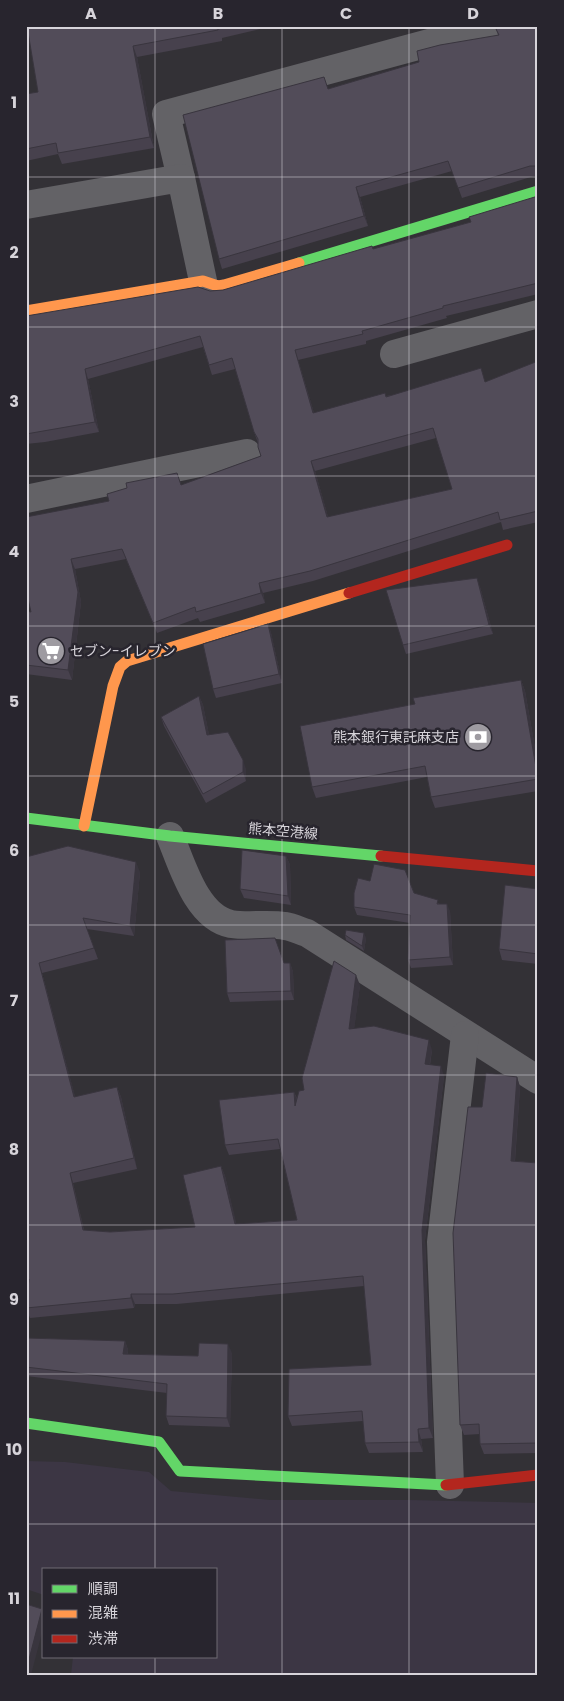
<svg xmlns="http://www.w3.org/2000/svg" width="564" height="1701" font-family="Poppins,'Noto Sans JP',sans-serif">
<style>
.built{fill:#3c3644}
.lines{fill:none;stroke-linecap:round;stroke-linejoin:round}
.street{stroke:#636266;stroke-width:28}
.fast{stroke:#63d668;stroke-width:11}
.slow{stroke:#ff974d;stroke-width:11}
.jam{stroke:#b3261e;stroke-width:11}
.wall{fill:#47414d;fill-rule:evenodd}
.shaded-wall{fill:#39353e}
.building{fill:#524c59;stroke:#39353e;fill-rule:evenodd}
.grid{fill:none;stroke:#d7d4da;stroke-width:1;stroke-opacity:0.55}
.labels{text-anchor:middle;stroke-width:5;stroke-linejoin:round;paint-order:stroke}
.poi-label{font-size:14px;fill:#d7d4da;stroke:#28252e;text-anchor:start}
.street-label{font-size:14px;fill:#d7d4da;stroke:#28252e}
.neatline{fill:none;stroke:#d7d4da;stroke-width:2}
.grid-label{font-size:16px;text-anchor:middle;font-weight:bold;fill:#d7d4da}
</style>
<rect width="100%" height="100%" fill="#333136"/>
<!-- built -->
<polygon class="built" points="26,1461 65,1462 149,1472 171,1491 270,1500 409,1500 538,1503 538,1675 71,1675 73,1657 216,1657 216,1570 44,1570 44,1595 26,1589"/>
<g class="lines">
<!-- street -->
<g class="street">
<polyline points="181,178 166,114 492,26"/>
<polyline points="26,205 181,178 203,281"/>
<polyline points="394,354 538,314"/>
<polyline points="26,499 247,453"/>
<path d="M 170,836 C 182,864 196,917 231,924 C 249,927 268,923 285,926 C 293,927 300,931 307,933 L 538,1080"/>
<polyline points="450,1485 441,1242 465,1035"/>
</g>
<!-- fast -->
<g class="fast">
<polyline points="299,263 538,191"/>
<polyline points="26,818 170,836 381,856"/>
<polyline points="26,1423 159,1442 180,1471 446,1485"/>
</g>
<!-- slow -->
<g class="slow">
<polyline points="26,311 203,281 218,286 224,285 299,263"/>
<polyline points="84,826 113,686 120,667 127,661 349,593"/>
</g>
<!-- jam -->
<g class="jam">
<polyline points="349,593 507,545"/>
<polyline points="381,856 538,871"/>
<polyline points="446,1485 538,1475"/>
</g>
</g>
<!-- wall -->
<g class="wall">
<polygon points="27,26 273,26 222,38 222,41 137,57 154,148 62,164 58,154 26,161 26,94 38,92"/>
<polygon points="538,26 538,176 534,176 462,198 452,171 360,197 368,226 222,269 219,259 328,89 419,62 498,35 496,29"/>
<path d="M 538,196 L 538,294 L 446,316 L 447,318 L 366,341 L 366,344 L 298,360 L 314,413 L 386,396 L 486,382 L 538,361 L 538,522 L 503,530 L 501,522 L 313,581 L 263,593 L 265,603 L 200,622 L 198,618 L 157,633 L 126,559 L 75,569 L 81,602 L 72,680 L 26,674 L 26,611 L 31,612 L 109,501 L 181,485 L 261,456 L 258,443 L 254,432 L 235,369 L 212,375 L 203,347 L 88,379 L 99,432 L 45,442 L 26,444 L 26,316 L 210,291 L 223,290 L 471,222 ZM 436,438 L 452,489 L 328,517 L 315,471 Z"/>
<polygon points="480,587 493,634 406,654 403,645"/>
<polygon points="268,624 271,633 282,683 216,698 213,689"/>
<polygon points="521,680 525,691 538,765 538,791 435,808 431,797 427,777 316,798 312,787 415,704"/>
<polygon points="199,696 203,705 209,735 246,769 246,781 206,803 164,726 161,717"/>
<polygon points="286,856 290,865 291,905 244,898 240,889"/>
<polygon points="26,857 140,872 134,936 87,929 98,959 42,973 75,1097 117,1087 121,1097 137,1169 73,1183 84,1230 110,1232 195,1227 221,1166 225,1176 236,1224 297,1220 280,1149 229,1155 225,1145 294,1092 297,1098 304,1090 360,985 354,1028 432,1050 430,1065 444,1076 425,1240 433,1438 421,1439 423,1452 369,1453 365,1443 363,1421 292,1426 288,1416 371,1365 364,1286 177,1304 135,1304 134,1308 30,1318 26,1308 28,1289 26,1289"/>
<polygon points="538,889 538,964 502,960 499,949"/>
<polygon points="414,893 440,904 450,911 453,965 411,968 408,960 410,923 357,915 354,907"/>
<polygon points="345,935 366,938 364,951 346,940"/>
<polygon points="284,963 290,963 293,972 294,1000 230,1002 227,993"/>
<polygon points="517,1077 520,1087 515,1161 538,1163 538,1453 484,1454 480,1444 480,1434 464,1435 460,1425 482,1107"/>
<polygon points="26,1338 125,1341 128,1350 128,1354 198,1356 232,1353 230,1427 169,1425 166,1416 167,1393 26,1376"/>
</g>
<!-- shaded-wall -->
<g class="shaded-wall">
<polygon points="133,46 137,57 154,148 150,137"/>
<polygon points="356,187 360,197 368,226 364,216"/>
<polygon points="295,350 298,360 317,423 313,413"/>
<polygon points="85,369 88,379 99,432 95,422"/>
<polygon points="311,461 315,471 331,527 327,517"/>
<polygon points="71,559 75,569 81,602 72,680 68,670"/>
<polygon points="477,578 480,587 493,634 489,625"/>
<polygon points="259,583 263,593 265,603 261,593"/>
<polygon points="268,624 271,633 282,683 279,674"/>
<polygon points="521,680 525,691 538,765 538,777"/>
<polygon points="199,696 203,705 211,744 207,735"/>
<polygon points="243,760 246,769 246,781 243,772"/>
<polygon points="286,856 290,865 291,905 288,896"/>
<polygon points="136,862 140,872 134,936 130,926"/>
<polygon points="447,904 450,911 453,965 450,957"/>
<polygon points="364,933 366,938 364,951 362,946"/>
<polygon points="39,963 42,973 78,1107 74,1097"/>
<polygon points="290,963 293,972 294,1000 291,991"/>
<polygon points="356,975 360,985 353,1039 349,1029"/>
<polygon points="429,1040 432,1050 428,1074 425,1064"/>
<polygon points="441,1066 444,1076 425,1240 433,1438 429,1428 422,1230"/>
<polygon points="517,1077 520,1087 514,1171 511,1161"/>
<polygon points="117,1087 121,1097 137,1169 134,1158"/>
<polygon points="294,1092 298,1102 295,1106"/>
<polygon points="221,1166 225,1176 239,1234 235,1224"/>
<polygon points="70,1173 73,1183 86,1240 83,1230"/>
<polygon points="131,1294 135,1304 134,1308 131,1298"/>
<polygon points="125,1341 128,1350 127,1363 123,1354"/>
<polygon points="228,1344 232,1353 230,1427 227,1418"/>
<polygon points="418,1429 421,1439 423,1452 419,1442"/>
<polygon points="42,1609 44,1612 44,1625 31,1675 26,1675 26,1671"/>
</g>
<!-- building -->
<g class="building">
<polygon points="27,26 222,26 218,27 218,30 133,46 150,137 58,153 56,143 26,149 26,94 38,92"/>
<polygon points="505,26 538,26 538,166 530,166 458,188 448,161 356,187 364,216 219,259 183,115 324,77 328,89 419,62 417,51 440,45 499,35 496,29"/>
<path d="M 538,196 L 538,283 L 443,306 L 443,308 L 362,331 L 363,334 L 295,350 L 313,413 L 385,393 L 386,397 L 481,368 L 485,382 L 538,361 L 538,511 L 500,520 L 498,512 L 310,571 L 259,583 L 261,593 L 196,612 L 195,607 L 153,623 L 122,549 L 71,559 L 78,592 L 68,670 L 26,665 L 26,611 L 31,612 L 26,590 L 26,517 L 109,501 L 107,494 L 127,488 L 126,483 L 177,473 L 181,485 L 261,456 L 258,447 L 258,439 L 254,432 L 232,358 L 209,365 L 200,336 L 85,369 L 95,422 L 26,434 L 26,316 L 198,287 L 210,291 L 223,290 L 372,246 L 373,249 L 471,222 L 469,217 ZM 433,428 L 452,489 L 327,517 L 311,461 Z"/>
<polygon points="477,578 489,625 403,645 386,590"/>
<polygon points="268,624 279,674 213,689 203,644"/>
<polygon points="521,680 538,779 431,797 425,766 312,787 300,726 415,704 413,698"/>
<polygon points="199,696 207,735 228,732 243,760 243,772 203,794 161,717"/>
<polygon points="68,846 136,862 130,926 83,918 94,948 39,963 74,1097 117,1087 134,1158 70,1173 83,1230 110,1232 195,1227 183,1175 221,1166 235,1224 297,1220 278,1139 225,1145 219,1100 294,1092 295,1106 299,1091 304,1090 302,1078 334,961 356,975 349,1029 374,1026 429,1040 425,1064 441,1066 422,1230 429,1428 418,1429 419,1442 365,1443 362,1411 288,1416 289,1369 371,1365 363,1276 173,1294 131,1294 131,1298 26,1308 29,1279 26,1279 26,857"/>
<polygon points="242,850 286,856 288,896 240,889"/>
<polygon points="374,864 405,870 414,893 438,900 437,904 447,904 450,957 408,960 410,915 354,907 354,893 358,878 370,881"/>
<polygon points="505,885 538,889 538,954 499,949"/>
<polygon points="346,930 364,933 362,946 345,935"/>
<polygon points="275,938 284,963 290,963 291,991 227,993 225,940"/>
<polygon points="486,1073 517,1077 511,1161 538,1163 538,1443 480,1444 479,1424 460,1425 453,1233 468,1107 482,1107"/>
<polygon points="26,1338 125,1341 123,1354 198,1356 199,1343 228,1344 227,1418 166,1416 167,1384 26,1367"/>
<polygon points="26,1604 42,1609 26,1671"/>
</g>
<!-- grid -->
<path class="grid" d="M 155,26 L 155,1570M 282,26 L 282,1675M 409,26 L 409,1675M 26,177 L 538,177M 26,327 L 538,327M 26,476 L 538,476M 26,626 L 538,626M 26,776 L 538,776M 26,925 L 538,925M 26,1075 L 538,1075M 26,1225 L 538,1225M 26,1374 L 538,1374M 26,1524 L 538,1524M 155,1657 L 155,1675"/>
<!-- icons -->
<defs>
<g id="supermarket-disc" transform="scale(1.4375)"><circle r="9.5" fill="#9e9ba1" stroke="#28252e"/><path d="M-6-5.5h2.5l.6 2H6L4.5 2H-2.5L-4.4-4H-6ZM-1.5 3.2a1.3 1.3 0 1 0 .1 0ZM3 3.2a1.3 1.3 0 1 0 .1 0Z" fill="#fff"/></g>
<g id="bank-disc" transform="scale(1.4375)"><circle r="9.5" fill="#9e9ba1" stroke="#28252e"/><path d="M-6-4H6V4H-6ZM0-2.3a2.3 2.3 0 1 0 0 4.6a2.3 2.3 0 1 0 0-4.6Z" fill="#fff"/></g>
</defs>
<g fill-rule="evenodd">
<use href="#supermarket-disc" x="51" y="651"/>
<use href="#bank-disc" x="478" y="737"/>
</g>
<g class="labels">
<!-- poi labels -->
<g class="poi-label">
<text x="70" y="656">セブン-イレブン</text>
<text x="459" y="742" text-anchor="end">熊本銀行東託麻支店</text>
</g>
<!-- street labels -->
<g class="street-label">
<text transform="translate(283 831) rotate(5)" y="5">熊本空港線</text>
</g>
</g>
<!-- border -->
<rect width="564" height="1701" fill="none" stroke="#28252e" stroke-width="55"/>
<!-- legend -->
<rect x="42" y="1568" width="175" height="90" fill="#28252e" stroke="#6e6b73"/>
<rect x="52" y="1585" width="25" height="8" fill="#63d668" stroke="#6e6b73"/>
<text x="88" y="1594" font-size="15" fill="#d7d4da">順調</text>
<rect x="52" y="1610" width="25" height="8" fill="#ff974d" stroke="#6e6b73"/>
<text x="88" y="1618" font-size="15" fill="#d7d4da">混雑</text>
<rect x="52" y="1635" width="25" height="8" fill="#b3261e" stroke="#6e6b73"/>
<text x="88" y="1644" font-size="15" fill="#d7d4da">渋滞</text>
<rect x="28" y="28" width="508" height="1646" class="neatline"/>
<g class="grid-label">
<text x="91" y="19">A</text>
<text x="218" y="19">B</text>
<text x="346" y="19">C</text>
<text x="473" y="19">D</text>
<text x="14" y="108">1</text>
<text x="14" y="258">2</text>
<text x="14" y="407">3</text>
<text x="14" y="557">4</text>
<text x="14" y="707">5</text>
<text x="14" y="856">6</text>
<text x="14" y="1006">7</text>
<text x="14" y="1155">8</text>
<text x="14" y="1305">9</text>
<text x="14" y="1455">10</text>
<text x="14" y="1604">11</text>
</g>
</svg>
